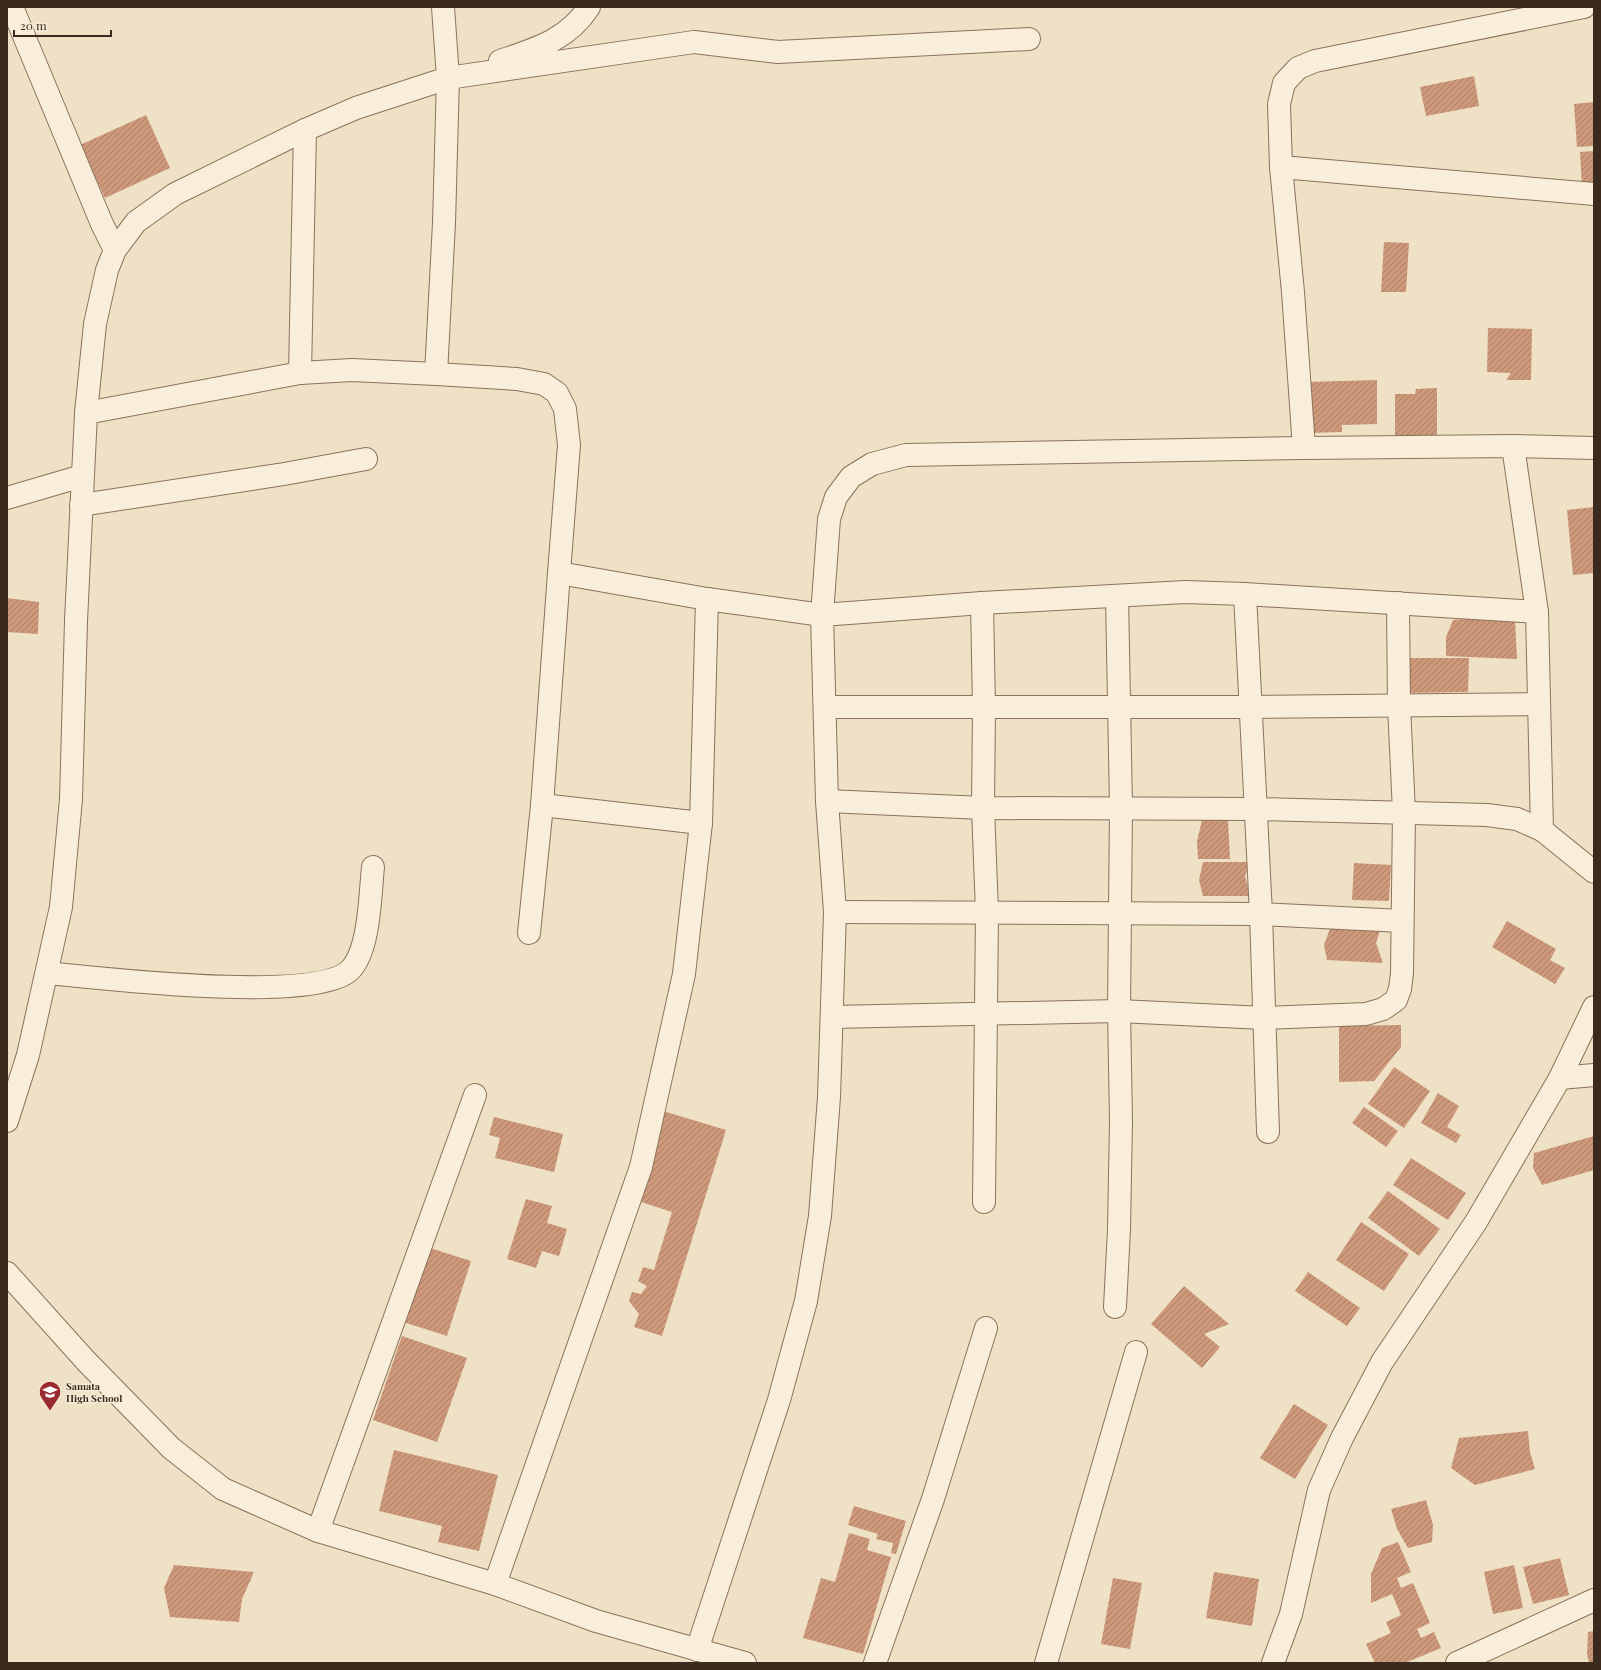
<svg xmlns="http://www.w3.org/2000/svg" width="1601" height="1670" font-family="'Playfair Display',serif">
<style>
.building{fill:url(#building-hatch)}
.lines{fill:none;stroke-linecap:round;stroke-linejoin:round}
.minor-casing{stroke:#8b725b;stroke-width:24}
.tertiary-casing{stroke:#8b725b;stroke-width:24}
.minor{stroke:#f9eed9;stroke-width:22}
.tertiary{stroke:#f9eed9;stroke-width:22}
.labels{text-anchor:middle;stroke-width:3;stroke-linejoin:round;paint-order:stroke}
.poi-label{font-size:10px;font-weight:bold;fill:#3b2b1f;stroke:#f6ebd5;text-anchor:start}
</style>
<defs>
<pattern id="building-hatch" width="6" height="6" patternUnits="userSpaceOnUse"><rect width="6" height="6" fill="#ce997b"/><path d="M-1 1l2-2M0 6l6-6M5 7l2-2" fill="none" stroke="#a87d64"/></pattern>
</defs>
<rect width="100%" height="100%" fill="#efe1c5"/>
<!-- building -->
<g class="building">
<polygon points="1474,76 1479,106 1426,116 1420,87"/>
<polygon points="1594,102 1594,146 1577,147 1574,104"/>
<polygon points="146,115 170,168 105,198 80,145"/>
<polygon points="1594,151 1594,187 1582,188 1580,152"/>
<polygon points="1384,242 1409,243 1406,292 1381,292"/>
<polygon points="1488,328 1532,329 1531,380 1506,380 1511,373 1487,372"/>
<polygon points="1377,380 1377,424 1342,425 1342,432 1309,433 1307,382"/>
<polygon points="1437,388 1437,438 1395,439 1395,394 1415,394 1416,389"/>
<polygon points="1594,507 1594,573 1573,575 1567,510"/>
<polygon points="7,598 39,602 38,634 7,632"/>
<polygon points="1484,617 1515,620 1517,659 1446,656 1446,637 1453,620"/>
<polygon points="1402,658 1469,658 1468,692 1402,693"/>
<polygon points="1228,819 1230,859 1198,859 1197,841 1202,820"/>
<polygon points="1203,862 1250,862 1245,876 1250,896 1203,896 1199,880"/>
<polygon points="1354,863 1391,865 1389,901 1352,900"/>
<polygon points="1507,921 1556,949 1550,960 1565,968 1555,984 1492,947"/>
<polygon points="1331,926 1381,927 1376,943 1383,963 1327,960 1324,945"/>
<polygon points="1401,1025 1401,1047 1374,1081 1339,1082 1339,1026"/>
<polygon points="1394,1067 1430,1091 1404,1128 1368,1104"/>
<polygon points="1438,1093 1459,1106 1447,1127 1461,1135 1456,1143 1421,1123"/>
<polygon points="1364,1107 1398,1131 1386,1147 1352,1123"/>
<polygon points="663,1111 726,1130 662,1336 634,1327 639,1314 629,1301 632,1292 641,1294 647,1286 638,1281 643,1267 654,1270 672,1212 635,1200"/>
<polygon points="494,1117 563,1134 554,1172 495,1158 500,1138 489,1135"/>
<polygon points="1594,1136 1594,1170 1542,1185 1533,1168 1534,1153"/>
<polygon points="1411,1158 1466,1193 1448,1220 1393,1185"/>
<polygon points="1388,1191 1440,1229 1419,1256 1368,1218"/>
<polygon points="526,1199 552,1206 547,1223 567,1229 559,1256 542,1251 536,1268 507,1259"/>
<polygon points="1361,1222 1409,1254 1384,1291 1336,1260"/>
<polygon points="424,1246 471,1261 447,1336 400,1321"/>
<polygon points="1308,1272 1360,1308 1347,1326 1295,1291"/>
<polygon points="1184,1286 1229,1324 1204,1334 1220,1347 1202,1368 1151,1324"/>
<polygon points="402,1336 467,1358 437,1442 373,1420"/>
<polygon points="1294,1404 1328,1425 1295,1479 1260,1458"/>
<polygon points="1528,1431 1530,1452 1535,1469 1475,1485 1451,1468 1459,1438"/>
<polygon points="394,1450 498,1475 479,1551 438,1542 442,1526 379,1511"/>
<polygon points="1426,1500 1433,1525 1432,1542 1408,1548 1397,1529 1391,1509"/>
<polygon points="854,1506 906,1521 896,1554 891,1553 893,1543 876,1539 878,1534 848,1525"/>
<polygon points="849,1533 870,1539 867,1550 891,1557 863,1654 803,1638 821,1578 835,1582"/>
<polygon points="1398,1542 1411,1572 1397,1578 1401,1588 1413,1583 1430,1623 1417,1629 1421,1638 1434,1632 1441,1648 1405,1663 1375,1663 1366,1644 1391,1633 1386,1622 1401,1615 1392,1594 1371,1603 1371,1574 1382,1548"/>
<polygon points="1560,1558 1569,1595 1533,1604 1523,1567"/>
<polygon points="174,1565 254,1572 242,1599 239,1622 170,1617 164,1588"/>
<polygon points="1514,1565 1523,1608 1493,1614 1484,1572"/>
<polygon points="1214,1572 1259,1579 1252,1626 1206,1618"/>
<polygon points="1113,1578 1142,1583 1130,1649 1101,1644"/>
<polygon points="1594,1631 1594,1663 1589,1663 1587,1654 1588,1632"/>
</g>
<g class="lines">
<!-- minor casing -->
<g class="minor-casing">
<g id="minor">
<polyline points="12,7 102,224 115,250"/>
<polyline points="1584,7 1315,61 1298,68 1284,83 1279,104 1281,167 1293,292 1304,448 1513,446 1537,612 1542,830 1594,872"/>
<path d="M 500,61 C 535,49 568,40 589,7"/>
<polyline points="448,78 694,42 778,52 1029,39"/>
<polyline points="1281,167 1594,194"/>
<polyline points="300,373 305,130"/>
<polyline points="436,374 444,223 448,78"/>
<polyline points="86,413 300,373 352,370 436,374 517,379 544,384 557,393 565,409 569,445 559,573 707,599 822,615 982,603 1185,592 1245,594 1537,612"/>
<polyline points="1513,446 1594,448"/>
<polyline points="7,498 82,476"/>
<polyline points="81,505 284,474 366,459"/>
<polyline points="1245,594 1261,914 1268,1132"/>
<polyline points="982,603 984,708 983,808 987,912 984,1202"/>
<polyline points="825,707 1251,707 1539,704"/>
<polyline points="827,801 983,808 1256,809 1487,815 1517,819 1542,830"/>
<polyline points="542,805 701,823"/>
<polyline points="835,912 1261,914 1402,921"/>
<polyline points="529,933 542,805 559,573"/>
<path d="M 47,973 C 101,978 315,1004 350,970 C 370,950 370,894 373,867"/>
<polyline points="832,1017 1119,1011 1264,1018 1366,1014 1383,1009 1396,1000 1400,989 1402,973 1404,812 1399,706 1398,603"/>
<polyline points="1560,1078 1594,1075"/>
<polyline points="7,1121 28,1055 61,907 71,799 76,621 86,413 95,324 107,270 115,250 136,222 175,194 305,130 356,108 448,78 443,7"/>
<polyline points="1115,1307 1119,1229 1121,1121 1119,1011 1121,807 1117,596"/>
<polyline points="318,1531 475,1095"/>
<polyline points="495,1584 641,1167 684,974 701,823 707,599"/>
<polyline points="697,1650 779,1400 806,1301 820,1216 829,1097 835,912 827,801 822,615 829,519 836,497 851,477 872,464 906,455 1304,448"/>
<polyline points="875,1663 933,1499 986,1328"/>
<polyline points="1046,1663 1136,1352"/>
<polyline points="1273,1663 1291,1614 1319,1490 1342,1438 1382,1362 1476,1222 1560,1078 1594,1007"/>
<polyline points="1457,1663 1594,1600"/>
</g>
</g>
<!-- tertiary casing -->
<g class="tertiary-casing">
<polyline id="tertiary" points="7,1273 86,1361 171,1448 223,1489 318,1531 495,1584 596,1621 745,1663"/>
</g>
<!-- minor -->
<use href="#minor" class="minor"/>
<!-- tertiary -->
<use href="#tertiary" class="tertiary"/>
</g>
<!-- icons -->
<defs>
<g id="school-pin" transform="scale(1.15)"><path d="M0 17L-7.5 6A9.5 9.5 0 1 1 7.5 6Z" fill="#9b2a30" stroke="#f6ebd5"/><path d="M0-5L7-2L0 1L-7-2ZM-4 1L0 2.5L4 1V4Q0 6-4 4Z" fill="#fff"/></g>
</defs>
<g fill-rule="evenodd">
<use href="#school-pin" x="50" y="1392"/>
</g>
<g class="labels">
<!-- poi labels -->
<g class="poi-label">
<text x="66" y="1390">Samata<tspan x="66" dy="12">High School</tspan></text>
</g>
</g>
<!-- border -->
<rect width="1601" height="1670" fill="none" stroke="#3b2b1f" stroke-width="16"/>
<!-- scale -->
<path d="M14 30v6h97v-6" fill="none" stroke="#3b2b1f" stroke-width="2"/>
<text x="20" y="30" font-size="12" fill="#3b2b1f" stroke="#f6ebd5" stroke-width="3" paint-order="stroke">20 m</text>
</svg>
